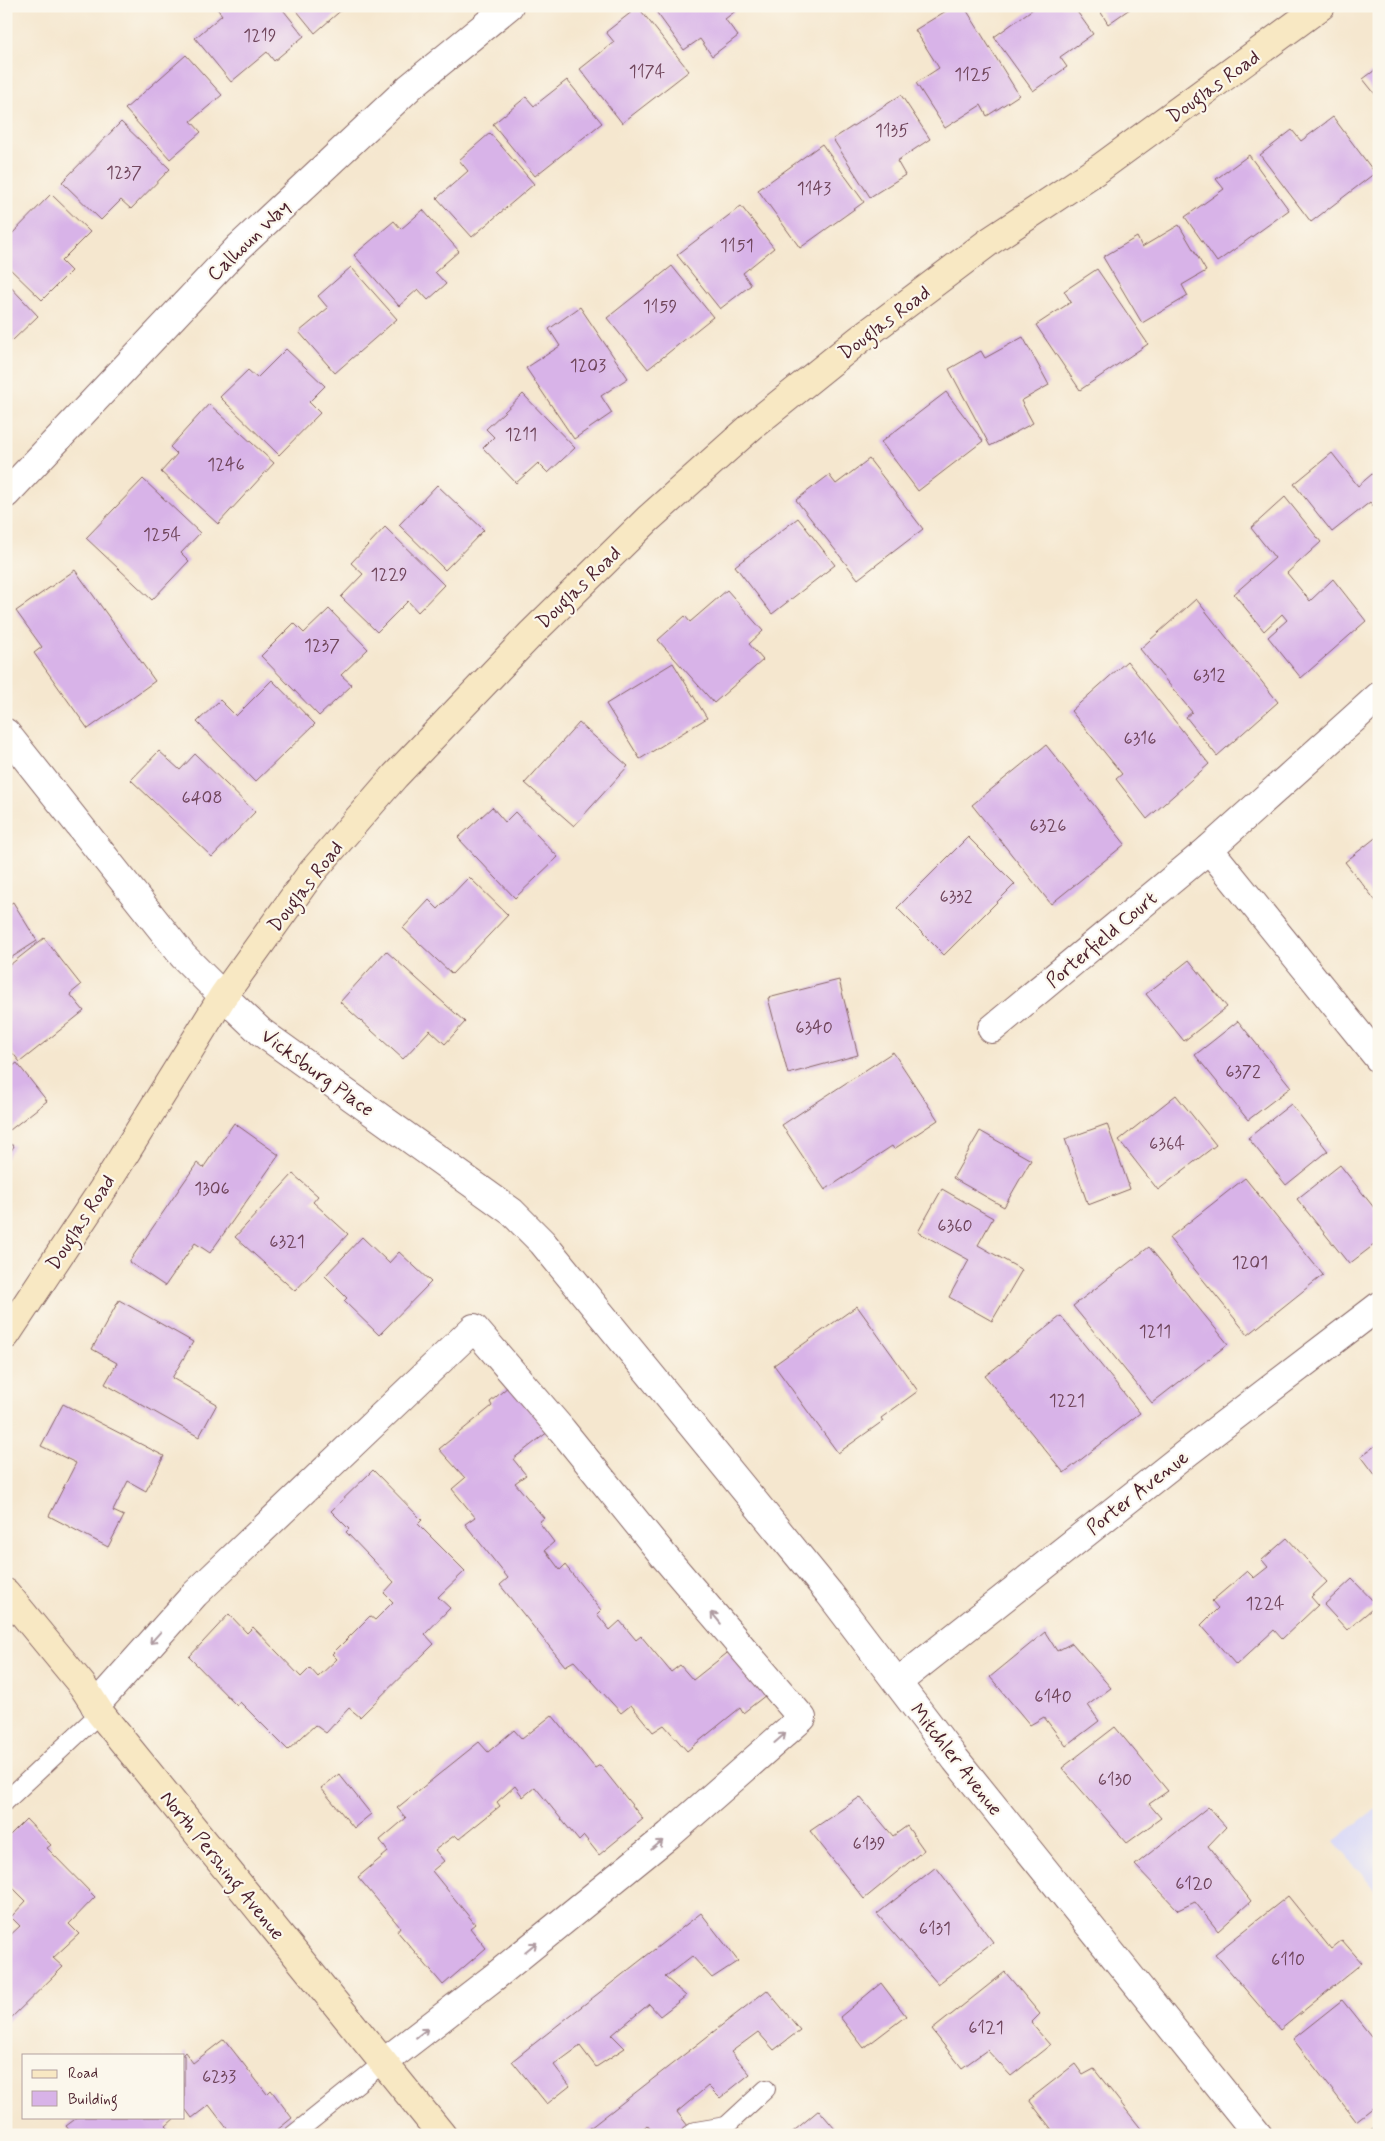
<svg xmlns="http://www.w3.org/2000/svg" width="1385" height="2141" font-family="Mynerve,sans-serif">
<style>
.built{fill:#d7d7f8}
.building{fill:#d8b3e8}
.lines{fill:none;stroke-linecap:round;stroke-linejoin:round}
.lane-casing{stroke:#866564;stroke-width:20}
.street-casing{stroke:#866564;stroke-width:30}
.secondary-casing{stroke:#866564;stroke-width:30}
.lane{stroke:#fff;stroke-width:18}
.street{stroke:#fff;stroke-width:28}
.secondary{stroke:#f8e8c3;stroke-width:28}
.oneway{stroke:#ae9aa0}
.labels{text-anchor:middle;stroke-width:4.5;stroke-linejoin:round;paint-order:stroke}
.number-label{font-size:18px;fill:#6e445a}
.street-label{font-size:20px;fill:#4a1f2b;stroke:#fbf7ec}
</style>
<rect width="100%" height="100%" fill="#fbf7ec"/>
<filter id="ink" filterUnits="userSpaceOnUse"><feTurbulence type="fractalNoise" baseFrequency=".02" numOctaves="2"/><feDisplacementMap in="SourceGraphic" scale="10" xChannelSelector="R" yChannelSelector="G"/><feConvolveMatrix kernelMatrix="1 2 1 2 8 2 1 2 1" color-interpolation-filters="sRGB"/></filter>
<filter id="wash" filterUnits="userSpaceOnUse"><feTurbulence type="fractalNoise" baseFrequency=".0096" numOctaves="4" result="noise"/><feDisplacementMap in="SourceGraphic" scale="20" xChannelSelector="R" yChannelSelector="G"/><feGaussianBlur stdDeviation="1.12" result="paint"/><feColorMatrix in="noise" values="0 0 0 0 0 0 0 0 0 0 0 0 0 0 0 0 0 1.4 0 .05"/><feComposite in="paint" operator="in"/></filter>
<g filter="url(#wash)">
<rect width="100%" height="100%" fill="#f5e7cf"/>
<!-- built -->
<polygon class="built" points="1379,1806 1379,1895 1334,1841"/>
<g id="blocks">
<!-- building -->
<g class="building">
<polygon points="215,6 280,6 304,36 274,61 267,52 231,82 195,38 222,15"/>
<polygon points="293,6 346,6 315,33"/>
<polygon points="652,6 742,6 725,19 738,36 712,56 700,39 684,50"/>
<polygon points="954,6 964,6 1019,95 987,116 981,105 945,128 916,83 939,68 915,30"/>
<polygon points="1037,6 1073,6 1093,34 1060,57 1067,67 1033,91 994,37"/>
<polygon points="1097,6 1134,6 1108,24"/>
<polygon points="638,7 689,71 622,123 580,69 614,42 606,32"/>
<polygon points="186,55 222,95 191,121 201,132 170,159 125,109"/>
<polygon points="1379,67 1379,99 1363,79"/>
<polygon points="567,80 602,123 535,176 493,124 526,97 534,106"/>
<polygon points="901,95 930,139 897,161 905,175 870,197 833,139"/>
<polygon points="1333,117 1375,173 1311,222 1260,155 1292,130 1301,141"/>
<polygon points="121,122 170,169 131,209 121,200 101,220 62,182"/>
<polygon points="490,133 534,184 472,237 437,198 468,171 459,160"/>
<polygon points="822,144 864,202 800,248 758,190"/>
<polygon points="1249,155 1289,210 1217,262 1185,217 1224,189 1216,179"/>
<polygon points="51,194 90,232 61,261 71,271 42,300 6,265 6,240"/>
<polygon points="741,206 774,248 743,273 751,285 720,309 677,255"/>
<polygon points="423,210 459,251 435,272 446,284 428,300 418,289 399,306 354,255 394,221 401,229"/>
<polygon points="1179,225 1206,271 1182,285 1188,296 1142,323 1103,257 1137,237 1142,247"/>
<polygon points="672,266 713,317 648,369 607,318"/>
<polygon points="351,267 397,319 335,373 299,332 328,308 318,296"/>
<polygon points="1097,269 1148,344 1080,390 1036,325 1071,302 1064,291"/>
<polygon points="6,282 38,316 12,341 6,335"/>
<polygon points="580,307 628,378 601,396 612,413 574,439 526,368 560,346 549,329"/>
<polygon points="1023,337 1049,385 1021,401 1033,423 990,446 949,369 981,351 985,358"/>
<polygon points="286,349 325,386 309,402 320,413 279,455 220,397 248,370 257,378"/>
<polygon points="946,392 983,441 918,491 881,442"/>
<polygon points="523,394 575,448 548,473 538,463 516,483 483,448 494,437 486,429"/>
<polygon points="209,404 274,463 218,524 161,472 177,454 170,447"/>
<polygon points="1332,453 1358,486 1379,468 1379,513 1370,502 1332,532 1294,484"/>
<polygon points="869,459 923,529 858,579 796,500 829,475 836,484"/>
<polygon points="143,479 200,533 181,553 189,561 152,600 86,538"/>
<polygon points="437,485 484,530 445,570 399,525"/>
<polygon points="1285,497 1321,542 1287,573 1310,601 1333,579 1366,621 1301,678 1268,637 1287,620 1282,614 1264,631 1234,594 1275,558 1251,528"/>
<polygon points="798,518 835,565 772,614 735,566"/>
<polygon points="385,527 444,585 418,612 408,601 377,632 341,597 363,574 351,563"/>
<polygon points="75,570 155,681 88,729 34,653 42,647 16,611"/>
<polygon points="727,590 763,631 749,644 763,660 714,703 658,640 685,616 690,622"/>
<polygon points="1196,599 1278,702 1217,756 1186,717 1192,712 1140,649"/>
<polygon points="329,609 368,649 341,675 352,685 319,716 261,656 294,623 304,633"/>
<polygon points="1127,661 1209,764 1147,819 1116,779 1122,774 1071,711"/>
<polygon points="673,663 707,718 640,759 606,704"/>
<polygon points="272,680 315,724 255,782 197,722 220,700 236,716"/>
<polygon points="579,723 628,766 574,826 525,783"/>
<polygon points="1046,745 1125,844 1051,904 972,805"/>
<polygon points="159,751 180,770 195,754 255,812 212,857 131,780"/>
<polygon points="492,807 505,822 515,812 558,857 515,898 458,838"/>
<polygon points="1379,835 1379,905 1345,862"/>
<polygon points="968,837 1015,884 944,955 897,908"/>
<polygon points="469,877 508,915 452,974 403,928 429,900 438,909"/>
<polygon points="13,902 37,941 6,961 6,906"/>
<polygon points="44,938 81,985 70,994 84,1011 20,1062 6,1045 6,968"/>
<polygon points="386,951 465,1022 445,1044 430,1030 403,1059 340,1002"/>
<polygon points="1189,960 1227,1007 1184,1041 1146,994"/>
<polygon points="839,980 858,1055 788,1074 768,998"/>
<polygon points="1238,1021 1291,1087 1248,1120 1195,1055"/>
<polygon points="893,1052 938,1120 894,1149 892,1146 825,1190 782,1125"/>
<polygon points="17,1063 47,1101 10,1130 6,1125 6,1071"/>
<polygon points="1176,1095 1216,1145 1158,1190 1119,1140"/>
<polygon points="1291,1104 1328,1151 1286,1185 1248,1138"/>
<polygon points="234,1123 279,1155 210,1253 195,1243 165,1286 129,1262 197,1163 203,1168"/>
<polygon points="1107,1124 1130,1189 1088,1205 1065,1139"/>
<polygon points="980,1131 1031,1160 1004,1207 953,1178"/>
<polygon points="6,1142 14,1146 6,1159"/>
<polygon points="1340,1165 1379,1214 1379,1241 1349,1264 1297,1199"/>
<polygon points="293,1174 318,1196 313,1202 348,1234 295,1291 235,1237"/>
<polygon points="1245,1178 1323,1275 1248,1335 1169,1238"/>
<polygon points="942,1189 993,1218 978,1245 1022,1270 992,1321 949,1297 969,1260 918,1232"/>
<polygon points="362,1237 389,1263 399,1252 431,1282 379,1335 344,1301 347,1298 325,1276"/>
<polygon points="1149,1247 1228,1344 1152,1403 1073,1306"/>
<polygon points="119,1300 193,1342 172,1378 217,1404 199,1437 105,1384 117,1363 92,1349"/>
<polygon points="857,1306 918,1391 881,1418 883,1421 838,1453 774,1365"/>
<polygon points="1061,1316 1140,1413 1064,1473 985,1376"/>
<polygon points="515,1381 553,1428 513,1459 526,1475 515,1483 544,1518 539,1522 554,1542 545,1550 560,1570 565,1565 601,1610 597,1614 610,1630 620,1621 636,1640 641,1636 671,1672 680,1665 693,1680 736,1646 771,1691 743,1713 740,1708 687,1751 664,1725 653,1732 631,1705 621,1713 574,1661 565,1666 500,1585 508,1578 465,1524 475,1517 452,1489 465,1478 439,1449 492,1406 490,1402"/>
<polygon points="63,1404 164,1456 146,1491 128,1481 113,1511 124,1516 108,1547 49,1516 76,1463 41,1446"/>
<polygon points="1379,1443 1379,1480 1361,1456"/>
<polygon points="373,1470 422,1520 418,1524 465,1571 438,1597 450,1608 425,1634 434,1644 360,1717 349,1708 326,1733 315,1725 288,1750 240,1702 237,1706 189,1657 229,1614 247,1633 253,1627 301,1677 310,1668 318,1677 337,1659 332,1654 370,1616 375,1620 393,1602 384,1593 394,1582 346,1532 349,1529 331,1511"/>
<polygon points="1287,1538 1327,1582 1311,1597 1318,1605 1282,1639 1274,1630 1236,1665 1201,1625 1218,1608 1212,1601 1247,1571 1254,1578 1268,1567 1262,1560"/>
<polygon points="1352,1579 1377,1605 1347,1630 1324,1605"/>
<polygon points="1045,1632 1057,1651 1072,1643 1111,1688 1088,1705 1099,1721 1066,1746 1044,1717 1030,1725 990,1677"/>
<polygon points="552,1715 595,1768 600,1765 643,1819 599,1855 584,1836 579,1841 535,1787 523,1797 515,1786 497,1802 500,1806 459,1839 455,1835 435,1850 444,1861 432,1871 475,1924 470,1928 486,1948 443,1985 397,1931 400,1927 358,1877 388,1852 380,1840 406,1818 397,1808 479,1742 488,1752 514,1730 522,1739"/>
<polygon points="1115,1727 1168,1791 1149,1804 1161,1818 1127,1843 1062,1768"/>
<polygon points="339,1774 371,1814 354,1828 321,1788"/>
<polygon points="860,1797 893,1836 907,1826 924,1850 864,1899 810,1831"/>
<polygon points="1208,1807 1226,1827 1208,1846 1251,1901 1218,1931 1195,1902 1178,1910 1135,1865"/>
<polygon points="26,1819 51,1845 47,1848 95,1897 69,1924 79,1934 53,1958 63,1967 6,2023 6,1939 20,1926 11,1917 26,1901 6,1881 6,1839"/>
<polygon points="936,1867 993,1942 938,1984 877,1914"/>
<polygon points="1288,1896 1331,1949 1342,1940 1362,1963 1280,2030 1215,1954"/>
<polygon points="701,1913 738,1961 712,1978 692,1956 665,1977 686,1996 660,2016 649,2004 612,2035 625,2048 596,2067 580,2046 554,2065 570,2086 547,2104 512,2061"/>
<polygon points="1005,1972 1040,2014 1031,2023 1050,2045 1011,2076 987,2050 962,2068 932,2030"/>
<polygon points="881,1983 906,2016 864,2048 840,2017"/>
<polygon points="767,1990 800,2030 774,2050 758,2032 731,2052 750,2074 720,2098 708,2086 677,2112 688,2126 677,2135 655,2135 647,2125 636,2135 581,2135"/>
<polygon points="1342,2000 1379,2046 1379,2103 1356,2121 1293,2039"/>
<polygon points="224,2039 267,2094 271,2090 292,2118 271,2135 232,2135 209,2105 192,2118 186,2110 184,2111 184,2055 182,2055 185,2052 193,2063"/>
<polygon points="1075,2064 1083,2075 1094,2069 1146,2135 1056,2135 1029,2100"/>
<polygon points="819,2110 840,2135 789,2135"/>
<polygon points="78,2117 176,2117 166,2126 169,2129 162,2135 73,2135 66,2126"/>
<polygon points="1379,2123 1379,2135 1365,2135"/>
</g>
</g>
</g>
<g filter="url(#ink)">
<use href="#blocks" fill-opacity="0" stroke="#866564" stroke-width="1"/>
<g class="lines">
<!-- lane casing -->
<g class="lane-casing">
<g id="lane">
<polyline points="6,1801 100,1713"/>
<polyline points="293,2135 383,2063"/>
<polyline points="690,2135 696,2131 726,2126"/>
<polyline points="726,2135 726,2126 766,2089"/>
</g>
</g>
<!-- street casing -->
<g class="street-casing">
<g id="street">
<polyline points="6,494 238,248 410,87 509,6"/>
<polyline points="1379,696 1209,849 1379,1059"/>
<polyline points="6,733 183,956 223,996 261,1032 512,1212 542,1242 829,1593 956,1760 1258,2135"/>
<polyline points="992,1029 1209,849"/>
<polyline points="898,1682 1188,1452 1379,1306"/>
<polyline points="95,1706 195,1594 474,1328 562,1430 663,1555 802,1718 669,1835 493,1978 383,2063"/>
</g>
</g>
<!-- secondary casing -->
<g class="secondary-casing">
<g id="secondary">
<polyline points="6,1335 103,1189 223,996 312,872 395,776 532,633 648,519 752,426 860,339 990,241 1100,168 1321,6"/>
<polyline points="6,1593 82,1685 100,1713 442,2135"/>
</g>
</g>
<!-- lane -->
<use href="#lane" class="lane"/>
<!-- street -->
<use href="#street" class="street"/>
<!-- secondary -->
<use href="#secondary" class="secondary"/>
</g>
<!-- one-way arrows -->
<defs><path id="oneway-shaft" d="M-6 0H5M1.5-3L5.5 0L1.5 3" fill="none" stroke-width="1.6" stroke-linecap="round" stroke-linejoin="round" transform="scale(1.25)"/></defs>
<g class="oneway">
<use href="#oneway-shaft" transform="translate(716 1618) rotate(-130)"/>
<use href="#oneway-shaft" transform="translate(155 1638) rotate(132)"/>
<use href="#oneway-shaft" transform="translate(780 1738) rotate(-41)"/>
<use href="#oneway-shaft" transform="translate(657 1845) rotate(-39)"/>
<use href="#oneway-shaft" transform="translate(531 1947) rotate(-39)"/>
<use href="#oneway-shaft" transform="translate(422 2033) rotate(-38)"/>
</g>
</g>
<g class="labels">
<!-- number labels -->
<g class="number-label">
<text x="260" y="41">1219</text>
<text x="647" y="77">1174</text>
<text x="973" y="80">1125</text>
<text x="892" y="136">1135</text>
<text x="124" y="178">1237</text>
<text x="814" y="194">1143</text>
<text x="737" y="251">1151</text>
<text x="660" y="312">1159</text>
<text x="588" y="371">1203</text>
<text x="521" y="440">1211</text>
<text x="226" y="470">1246</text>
<text x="162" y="540">1254</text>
<text x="389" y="580">1229</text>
<text x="322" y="651">1237</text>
<text x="1209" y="681">6312</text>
<text x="1140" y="744">6316</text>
<text x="202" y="803">6408</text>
<text x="1048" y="831">6326</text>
<text x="956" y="902">6332</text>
<text x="814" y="1033">6340</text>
<text x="1243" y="1077">6372</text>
<text x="1167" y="1149">6364</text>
<text x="212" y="1194">1306</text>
<text x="955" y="1231">6360</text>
<text x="287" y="1247">6321</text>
<text x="1250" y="1268">1201</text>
<text x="1155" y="1337">1211</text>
<text x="1067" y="1406">1221</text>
<text x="1265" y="1609">1224</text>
<text x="1053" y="1702">6140</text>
<text x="1115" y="1785">6130</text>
<text x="869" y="1849">6139</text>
<text x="1194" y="1889">6120</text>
<text x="935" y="1934">6131</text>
<text x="1288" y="1965">6110</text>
<text x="986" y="2033">6121</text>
<text x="219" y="2082">6233</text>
</g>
<!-- street labels -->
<g class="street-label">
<text transform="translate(1213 86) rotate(-36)" y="7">Douglas Road</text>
<text transform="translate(248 240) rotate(-44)" y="7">Calhoun Way</text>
<text transform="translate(884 322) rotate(-37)" y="7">Douglas Road</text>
<text transform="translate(578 587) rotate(-44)" y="7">Douglas Road</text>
<text transform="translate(305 886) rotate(-52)" y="7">Douglas Road</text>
<text transform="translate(1101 939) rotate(-40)" y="7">Porterfield Court</text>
<text transform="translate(318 1072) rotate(36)" y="7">Vicksburg Place</text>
<text transform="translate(80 1222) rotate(-57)" y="7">Douglas Road</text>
<text transform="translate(1137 1492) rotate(-38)" y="7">Porter Avenue</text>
<text transform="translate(957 1759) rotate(52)" y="7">Mitchler Avenue</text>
<text transform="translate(223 1865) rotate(51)" y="7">North Pershing Avenue</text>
</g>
</g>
<!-- margin -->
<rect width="1385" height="2141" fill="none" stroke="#fbf7ec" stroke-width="25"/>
<!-- legend -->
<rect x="22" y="2054" width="162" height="65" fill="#fbf7ec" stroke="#b4a19f"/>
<rect x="32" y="2070" width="25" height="8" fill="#f8e8c3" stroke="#b4a19f"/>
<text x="68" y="2078" font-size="15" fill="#4a1f2b">Road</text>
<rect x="32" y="2091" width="25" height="15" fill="#d8b3e8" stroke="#b4a19f"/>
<text x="68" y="2104" font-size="15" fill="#4a1f2b">Building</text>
</svg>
